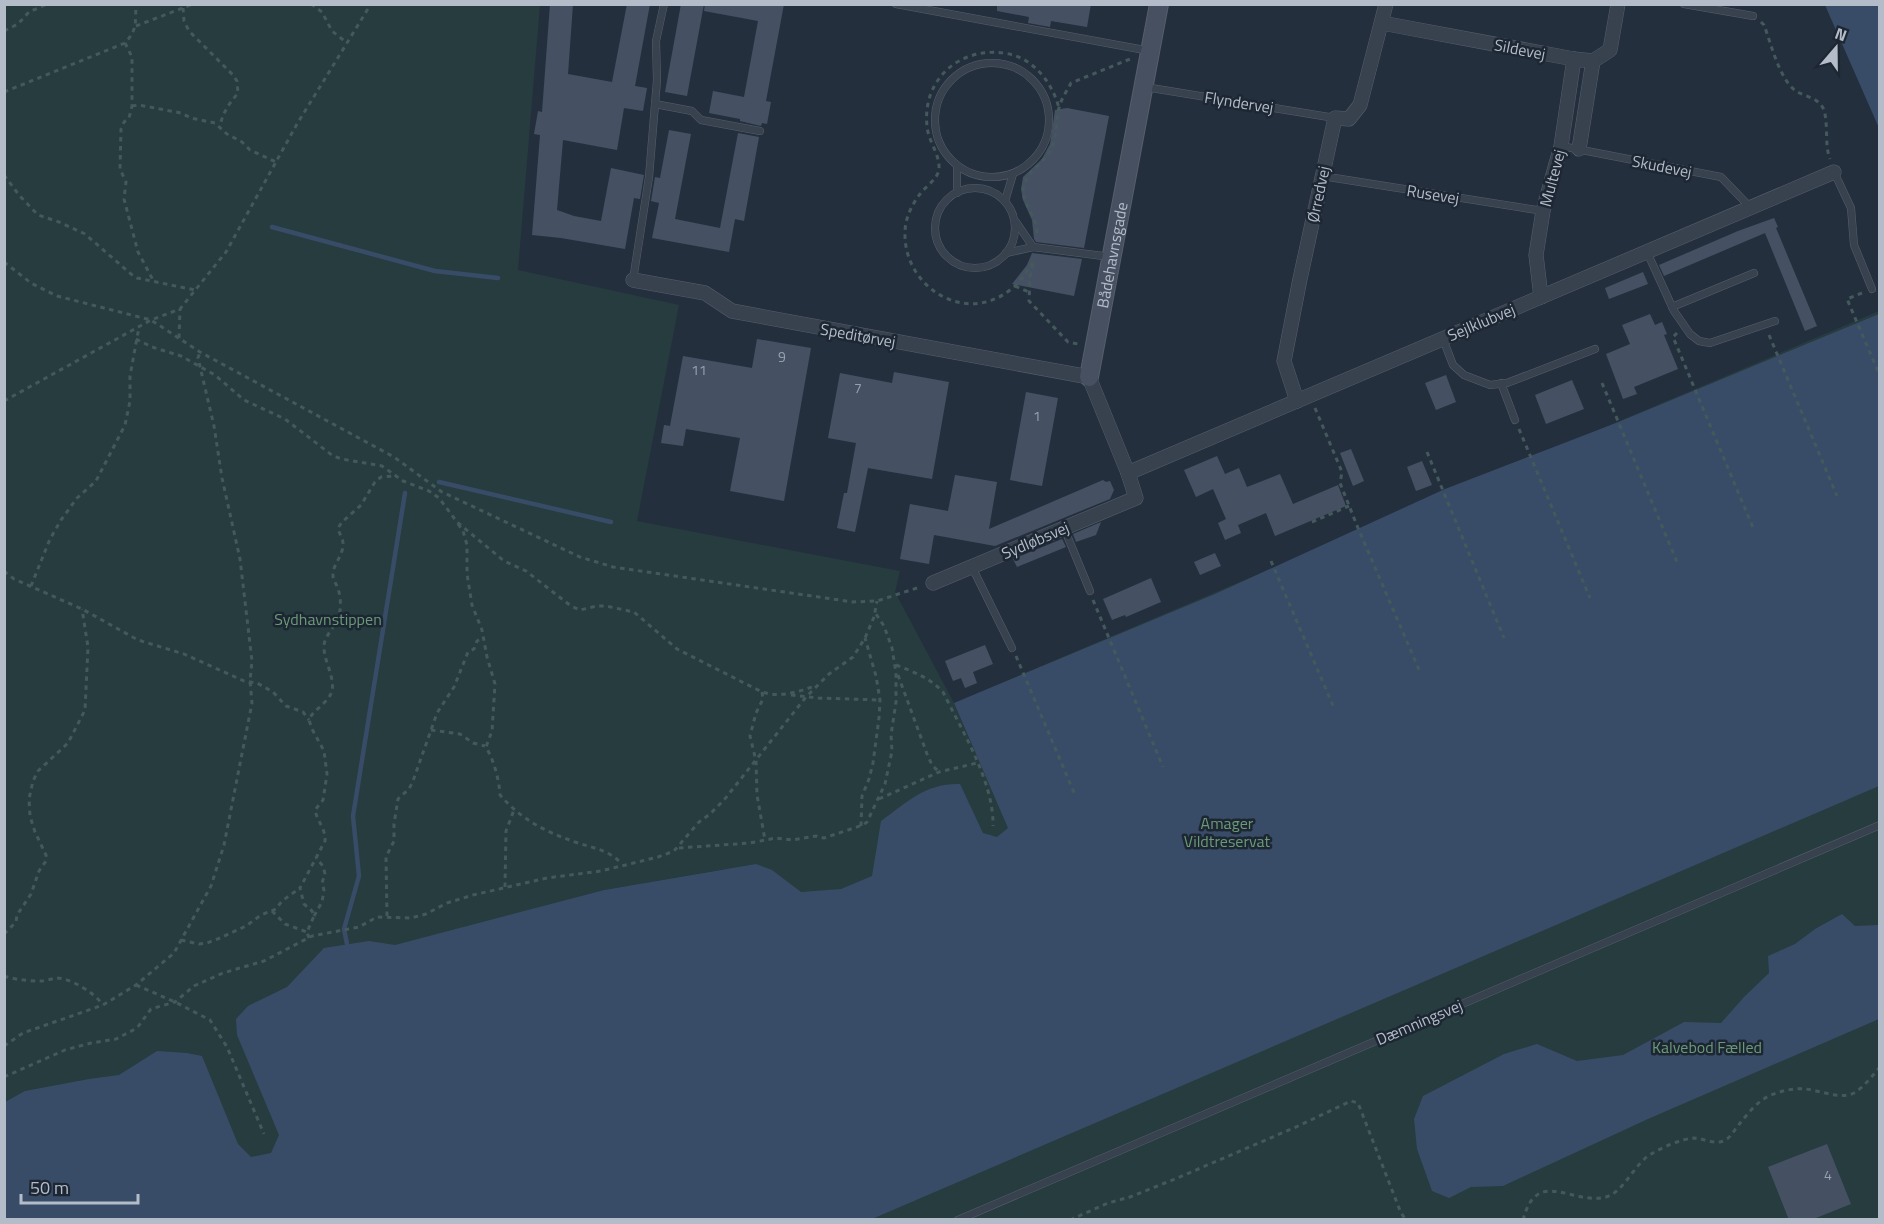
<svg xmlns="http://www.w3.org/2000/svg" width="1884" height="1224" font-family="'Titillium Web',sans-serif">
<style>
.green{fill:#263c3f;fill-rule:evenodd}
.water{fill:#394c67}
.lines{fill:none;stroke-linecap:round;stroke-linejoin:round}
.stream{stroke:#394c67;stroke-width:4.5}
.building{fill:#455162}
.lane-casing{stroke:#565f6c;stroke-width:8}
.street-casing{stroke:#565f6c;stroke-width:15}
.secondary-casing{stroke:#565f6c;stroke-width:20}
.path{stroke:#44595c;stroke-width:3;stroke-dasharray:4.5 4.5;stroke-linecap:butt}
.lane{stroke:#38414e;stroke-width:7}
.street{stroke:#38414e;stroke-width:14}
.secondary{stroke:#465061;stroke-width:18}
.labels{text-anchor:middle;stroke-width:5;stroke-linejoin:round;paint-order:stroke}
.number-label{font-size:14px;fill:#98a1af}
.street-label{font-size:16px;fill:#b4bcc9;stroke:#1d2633}
.park-label{font-size:16px;fill:#6b9a76;stroke:#1d2633}
</style>
<rect width="100%" height="100%" fill="#242f3e"/>
<!-- green -->
<path class="green" d="M 5,5 L 540,5 L 518,270 L 679,305 L 637,521 L 900,571 L 895,592 L 954,703 L 985,775 L 966,698 L 1879,311 L 1879,1219 L 5,1219 L 17,1096 L 5,1102 ZM 726,869 L 726,870 L 537,908 L 604,890 Z"/>
<!-- water -->
<g class="water">
<polygon points="1825,5 1879,5 1879,128"/>
<path d="M 1879,314 L 1879,786 L 872,1219 L 5,1219 L 5,1102 L 25,1091 L 89,1079 L 119,1075 L 157,1051 L 187,1053 L 202,1056 L 238,1144 L 251,1157 L 271,1153 L 279,1135 L 237,1035 L 236,1019 L 248,1006 L 287,987 L 324,948 L 369,941 L 395,945 L 604,890 L 756,864 L 772,870 L 801,892 L 841,889 L 872,876 L 881,821 C 907,802 926,783 960,784 L 983,833 L 997,837 L 1008,828 L 954,703 L 1215,594 L 1445,489 L 1616,423 Z"/>
<polygon points="1842,914 1855,926 1879,925 1879,1019 1648,1119 1503,1186 1471,1187 1449,1198 1432,1191 1417,1149 1414,1119 1423,1096 1504,1054 1537,1044 1577,1061 1623,1055 1684,1022 1721,1023 1744,997 1769,973 1768,956 1795,944 1815,929"/>
</g>
<g class="lines">
<!-- stream -->
<g class="stream">
<polyline points="272,227 435,271 498,278"/>
<polyline points="439,482 611,522"/>
<polyline points="347,944 344,929 359,876 353,816 405,493"/>
</g>
</g>
<!-- building -->
<g class="building">
<polygon points="550,4 573,4 568,74 612,82 627,4 650,4 635,86 647,88 643,111 624,108 617,150 563,140 557,210 574,216 601,221 611,168 644,175 640,199 634,198 625,249 561,238 532,235 540,135 534,134 538,111 542,112"/>
<polygon points="681,4 704,4 687,96 665,92"/>
<polygon points="705,4 784,4 766,101 771,102 767,124 762,123 761,126 740,121 740,119 709,113 713,91 744,97 758,21 704,11"/>
<polygon points="997,4 1091,4 1087,27 1051,21 1050,27 1028,23 1029,17 997,11"/>
<polygon points="1067,108 1109,116 1084,248 1036,242 1034,239 1032,220 1023,200 1021,189 1023,177 1042,159 1050,144 1055,110"/>
<polygon points="669,130 691,134 675,219 720,228 738,133 759,137 744,221 735,219 729,252 652,238 659,203 651,201 655,177 660,178"/>
<polygon points="1774,218 1778,227 1776,228 1817,326 1805,331 1765,233 1664,276 1659,265 1738,231"/>
<polygon points="1032,253 1082,259 1074,296 1012,284 1027,265"/>
<polygon points="1643,272 1648,284 1609,299 1605,288"/>
<polygon points="1650,314 1655,325 1662,322 1667,334 1664,335 1678,369 1634,387 1637,394 1623,399 1606,354 1630,344 1622,325"/>
<polygon points="757,339 811,348 784,501 730,491 740,438 686,429 683,446 661,443 664,425 670,426 683,356 752,368"/>
<polygon points="894,372 949,382 932,479 868,468 855,532 837,528 844,493 847,493 856,443 828,438 840,373 892,383"/>
<polygon points="1446,375 1456,402 1436,410 1425,383"/>
<polygon points="1572,380 1584,409 1546,424 1535,395"/>
<polygon points="1026,392 1058,398 1042,486 1010,480"/>
<polygon points="1351,449 1364,481 1353,486 1340,453"/>
<polygon points="1217,456 1225,474 1239,468 1247,487 1280,474 1293,504 1338,485 1346,506 1275,536 1266,513 1238,525 1241,533 1225,540 1218,523 1226,519 1213,489 1196,497 1184,470"/>
<polygon points="1422,461 1432,485 1416,491 1407,467"/>
<polygon points="955,475 997,482 989,529 1103,480 1106,482 1110,481 1114,490 1110,499 995,546 934,535 929,564 900,559 910,504 948,511"/>
<polygon points="1101,522 1096,535 1076,542 1073,534"/>
<polygon points="1062,539 1066,547 1017,567 1013,559"/>
<polygon points="1215,553 1221,566 1200,575 1194,562"/>
<polygon points="1151,578 1161,602 1126,617 1125,615 1112,620 1103,599"/>
<polygon points="985,645 993,664 973,672 977,683 965,688 961,678 953,681 945,661"/>
<polygon points="1827,1144 1851,1204 1811,1220 1789,1220 1768,1167"/>
</g>
<g class="lines">
<!-- lane casing -->
<g class="lane-casing">
<g id="lane">
<polyline points="896,4 1150,51"/>
<polyline points="1684,4 1753,16"/>
<circle cx="992" cy="120" r="57"/>
<polyline points="1145,87 1335,118"/>
<polyline points="655,104 692,111 701,120 760,131"/>
<polyline points="1561,146 1721,177 1750,207"/>
<polyline points="1834,172 1851,208 1854,245 1872,289"/>
<polyline points="1322,176 1543,211"/>
<circle cx="975" cy="228" r="40"/>
<polyline points="957,193 957,166"/>
<polyline points="1005,201 1013,174"/>
<polyline points="1016,222 1033,247"/>
<polyline points="1647,252 1674,311 1690,334 1699,341 1710,343 1775,321"/>
<polyline points="1006,253 1033,247 1111,257"/>
<polyline points="633,280 649,177 657,80 656,41 664,4"/>
<polyline points="1672,307 1754,273"/>
<polyline points="1443,339 1453,365 1464,375 1490,385 1507,383 1595,349"/>
<polyline points="1501,383 1515,420"/>
<polyline points="1064,528 1090,591"/>
<polyline points="972,567 1012,648"/>
<polyline points="958,1220 1880,825"/>
</g>
</g>
<!-- street casing -->
<g class="street-casing">
<g id="street">
<polyline points="1382,23 1574,59 1593,61 1610,50 1618,4"/>
<polyline points="1579,149 1593,61"/>
<polyline points="633,280 705,293 732,311 1089,377 1128,473 1136,498 933,583"/>
<polyline points="1541,297 1536,255 1543,211 1561,146 1574,59"/>
<polyline points="1297,401 1284,361 1300,279 1335,118 1349,119 1360,105 1386,4"/>
<polyline points="1128,473 1834,172"/>
</g>
</g>
<!-- secondary casing -->
<g class="secondary-casing">
<g id="secondary">
<path id="s1" d="M 1089,377 L 1159,4"/>
</g>
</g>
<!-- path -->
<g class="path">
<polyline points="311,4 322,12 332,31 347,43"/>
<path d="M 183,8 L 184,21 L 189,31 L 233,75 L 237,81 L 238,93 C 229,104 223,112 220,126"/>
<path d="M 1761,22 L 1764,25 C 1771,43 1779,79 1796,91 C 1805,97 1817,97 1823,108 C 1829,121 1824,144 1830,159"/>
<polyline points="136,26 193,4"/>
<polyline points="4,31 18,24 29,12 47,4"/>
<polyline points="125,43 132,57 132,106 129,118 124,122 121,129 120,169 126,182 124,199 138,252 153,280"/>
<path d="M 4,92 L 125,43 C 138,29 135,22 136,4"/>
<polyline points="132,106 139,105 181,113 191,118 215,123 227,134 242,142 250,150 276,162"/>
<polyline points="4,175 19,195 38,215 59,222 85,234 131,274 137,278 195,290"/>
<path d="M 1037,233 C 1038,216 1019,202 1024,185 C 1027,172 1045,162 1051,149 C 1058,136 1055,121 1059,108 C 1061,99 1067,91 1071,83 L 1130,59"/>
<polyline points="4,262 31,283 57,296 151,320 200,352 394,457 442,492 580,557 613,567 853,602 877,601 920,587"/>
<path d="M 1033,262 C 1026,272 1020,283 1010,290 C 964,326 903,286 905,232 C 905,219 912,204 920,194 C 926,186 938,179 939,169 C 940,154 928,141 927,126 C 922,79 960,47 1004,53 C 1033,57 1052,82 1059,108"/>
<polyline points="1033,264 1030,277 1029,301 1068,342 1078,344"/>
<polyline points="1015,286 1029,292"/>
<polyline points="1862,293 1847,299 1880,376"/>
<polyline points="1677,333 1673,337 1754,530"/>
<polyline points="1769,335 1837,496"/>
<polyline points="179,338 180,309"/>
<path d="M 136,339 L 152,347 L 181,356 L 215,375 L 244,400 L 285,419 L 333,456 L 342,459 L 382,466 L 403,481 L 429,491 L 439,498 L 457,522 L 504,561 L 526,571 L 571,606 L 580,610 L 597,606 L 606,606 L 634,612 L 677,649 L 762,692 C 780,698 797,692 815,686"/>
<polyline points="1602,383 1677,562"/>
<polyline points="4,401 151,320 180,309 226,252 297,124 371,4"/>
<polyline points="1315,408 1342,472 1340,483 1358,528 1420,672"/>
<polyline points="1519,429 1590,598"/>
<polyline points="1427,452 1504,638"/>
<polyline points="1312,522 1349,506"/>
<path d="M 458,524 L 463,531 L 467,545 L 467,574 L 472,605 L 482,630 L 487,657 L 495,684 L 492,731 L 486,747 C 494,761 499,779 500,795 C 522,820 544,831 575,842 C 593,848 609,850 622,864"/>
<polyline points="1271,561 1334,708"/>
<polyline points="4,571 14,579 82,609 138,640 184,654 244,681 257,683 273,692 286,706 303,712 309,720"/>
<polyline points="31,586 50,539 61,520 77,498 96,481 125,425 130,401 130,376 139,327"/>
<polyline points="1093,600 1163,767"/>
<polyline points="1016,656 1075,795"/>
<path d="M 896,665 C 914,672 930,678 943,692 C 962,731 994,782 993,826"/>
<polyline points="898,675 927,754 932,765 939,772"/>
<polyline points="762,692 763,699 756,713 750,736 756,761 757,795 765,840"/>
<polyline points="791,695 818,698 880,700"/>
<polyline points="431,730 460,734 473,743 485,746"/>
<polyline points="879,799 939,772 977,763"/>
<polyline points="861,826 862,796 869,779 873,763 879,718 880,700 876,676 865,638"/>
<polyline points="679,848 750,843 776,838 792,840 816,836 824,838 863,825 867,822 885,784 892,751 891,735 896,702 896,673 892,648 884,626 876,614"/>
<polyline points="505,887 506,831 514,810"/>
<polyline points="272,911 285,924 307,932"/>
<polyline points="314,916 322,902 324,890 322,883 325,874 323,866 316,858"/>
<polyline points="387,916 386,857 394,841 394,824 398,799 409,789 413,781 437,713 454,687 468,652 474,649 477,641 483,638"/>
<polyline points="4,934 16,922 17,915 31,894 39,871 46,861 46,855 35,832 30,816 29,799 33,781 38,771 68,743 85,710 88,647 82,609"/>
<path d="M 309,938 L 307,932 L 314,916 L 312,911 L 304,904 L 300,888 L 325,841 C 326,829 317,821 315,810 L 323,800 L 327,774 L 324,751 L 312,729 L 309,720 C 313,709 328,704 332,691 C 335,676 323,660 324,645 C 325,635 336,626 339,616 C 341,608 341,597 338,589 C 337,584 333,581 333,576 C 332,566 342,557 343,546 C 344,539 339,534 338,528 L 342,522 L 361,505 L 375,482 L 381,477 L 393,476"/>
<polyline points="181,940 199,944 207,943 220,938 246,926 261,915 276,909 282,901 300,888"/>
<path d="M 4,976 C 16,980 30,981 42,981 C 46,981 51,979 55,978 C 69,977 95,993 103,1005"/>
<polyline points="136,985 175,1002 210,1020 227,1047 264,1134"/>
<polyline points="4,1046 23,1033 103,1005 136,985 174,953 211,886 224,845 252,703 250,681 252,661 240,559 222,478 214,426 198,358 200,352"/>
<polyline points="4,1077 65,1050 91,1043 116,1039 137,1028 151,1009 175,1002 194,986 223,973 264,961 312,936 359,927 377,917 411,918 426,914 447,903 473,895 547,878 601,871 658,857 674,851 699,822 710,814 724,800 806,697 829,674 853,657 865,638 874,617 877,601"/>
<polyline points="1070,1220 1108,1203 1130,1197 1175,1179 1296,1127 1351,1101 1358,1103 1401,1213 1406,1220"/>
<path d="M 1523,1220 C 1537,1166 1573,1206 1606,1197 C 1624,1192 1634,1164 1651,1154 C 1663,1147 1681,1139 1694,1138 C 1704,1138 1715,1146 1725,1140 C 1730,1138 1733,1132 1737,1127 C 1746,1116 1756,1102 1769,1096 C 1780,1091 1793,1088 1805,1089 C 1820,1090 1839,1100 1854,1093 C 1864,1087 1872,1076 1880,1067"/>
</g>
<!-- lane -->
<use href="#lane" class="lane"/>
<!-- street -->
<use href="#street" class="street"/>
<!-- secondary -->
<use href="#secondary" class="secondary"/>
</g>
<g class="labels">
<!-- number labels -->
<g class="number-label">
<text x="782" y="362">9</text>
<text x="699" y="375">11</text>
<text x="858" y="393">7</text>
<text x="1037" y="421">1</text>
<text x="1828" y="1180">4</text>
</g>
<!-- street labels -->
<g class="street-label">
<text transform="translate(1520 49) rotate(11)" y="6">Sildevej</text>
<text transform="translate(1239 102) rotate(9)" y="6">Flyndervej</text>
<text transform="translate(1662 166) rotate(11)" y="6">Skudevej</text>
<text transform="translate(1552 178) rotate(-75)" y="6">Multevej</text>
<text transform="translate(1318 194) rotate(-78)" y="6">Ørredvej</text>
<text transform="translate(1433 194) rotate(9)" y="6">Rusevej</text>
<text dy="6" stroke="none"><textPath href="#s1" startOffset="124">Bådehavnsgade</textPath></text>
<text transform="translate(1481 322) rotate(-23)" y="6">Sejlklubvej</text>
<text transform="translate(858 335) rotate(10)" y="6">Speditørvej</text>
<text transform="translate(1035 540) rotate(-23)" y="6">Sydløbsvej</text>
<text transform="translate(1419 1022) rotate(-23)" y="6">Dæmningsvej</text>
</g>
<!-- park labels -->
<g class="park-label">
<text x="328" y="625">Sydhavnstippen</text>
<text x="1227" y="829">Amager<tspan x="1227" dy="18">Vildtreservat</tspan></text>
<text x="1707" y="1053">Kalvebod Fælled</text>
</g>
</g>
<!-- border -->
<rect width="1884" height="1224" fill="none" stroke="#b4bcc9" stroke-width="12"/>
<!-- north arrow -->
<g transform="translate(1836 48) rotate(20)" stroke="#1d2633" stroke-width="4.5" paint-order="stroke">
<path d="M0-4.5L10 22L0 15L-10 22Z" fill="#b4bcc9"/>
<text y="-9" font-size="16" font-weight="bold" text-anchor="middle" fill="#b4bcc9">N</text>
</g>
<!-- scale -->
<path d="M21 1194v9h117v-9" fill="none" stroke="#b4bcc9" stroke-width="3"/>
<text x="30" y="1194" font-size="18" fill="#b4bcc9" stroke="#1d2633" stroke-width="4.5" paint-order="stroke">50 m</text>
</svg>
